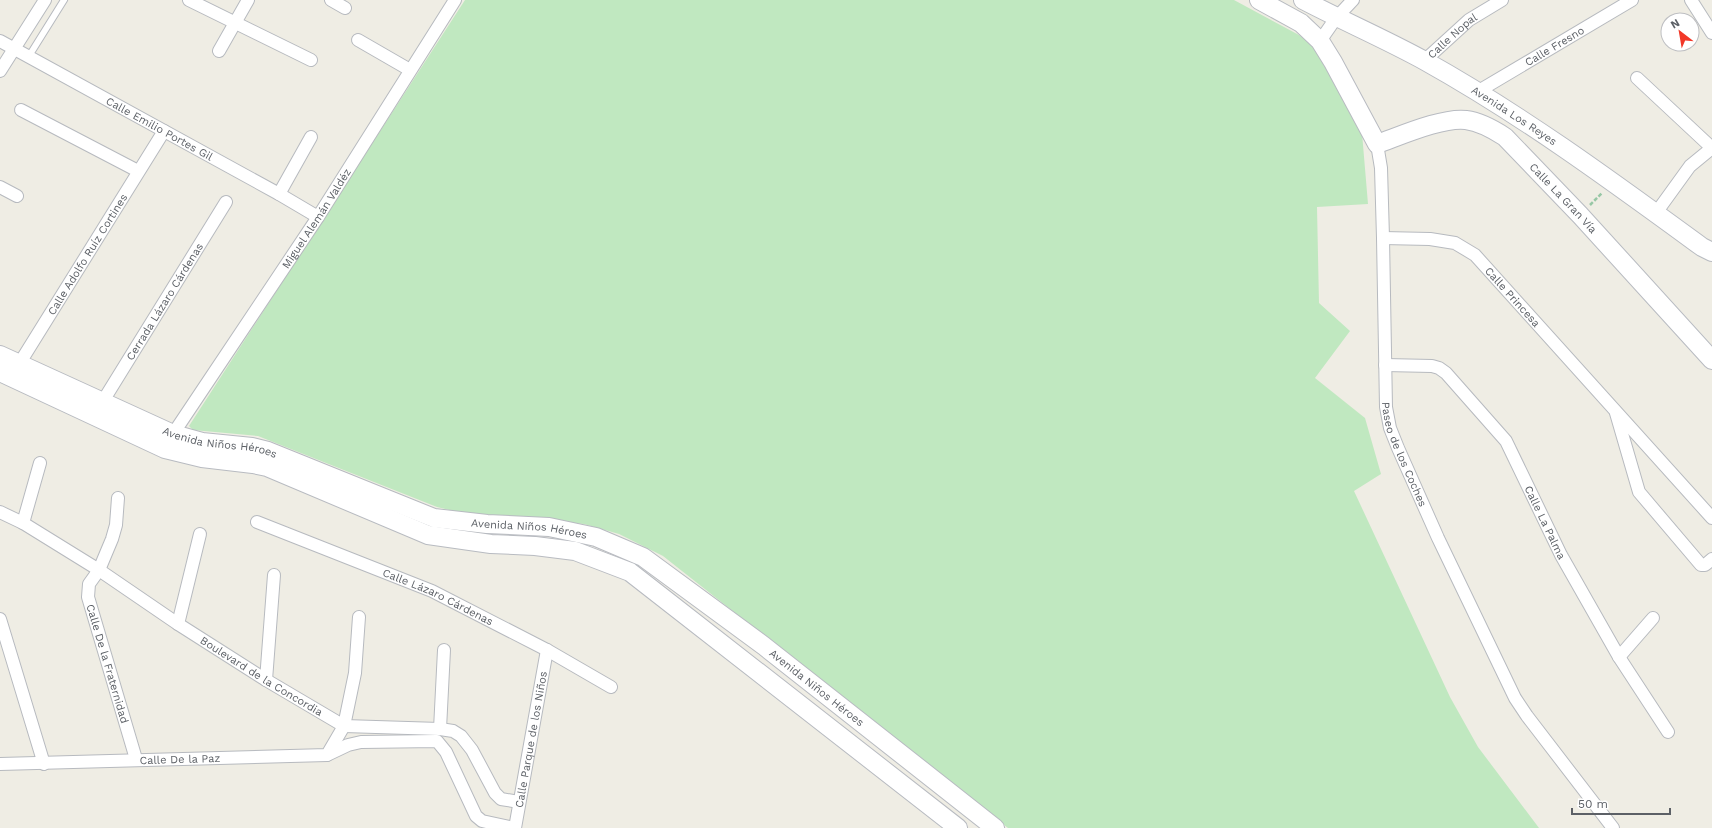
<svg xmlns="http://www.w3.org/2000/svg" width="1712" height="828" font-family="'Work Sans',sans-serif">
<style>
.green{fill:#c0e8c0}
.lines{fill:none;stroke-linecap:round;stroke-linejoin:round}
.lane-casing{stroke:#b7babf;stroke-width:8}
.street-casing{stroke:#b7babf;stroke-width:14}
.secondary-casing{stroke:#b8bbc1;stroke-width:20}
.path{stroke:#97c7a5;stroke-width:2.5;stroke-dasharray:4 2;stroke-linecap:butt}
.lane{stroke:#fff;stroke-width:6}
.street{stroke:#fff;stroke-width:12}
.secondary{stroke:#fff;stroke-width:18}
.labels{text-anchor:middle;stroke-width:3;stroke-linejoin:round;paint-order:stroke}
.street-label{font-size:11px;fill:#5c6066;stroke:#fff}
</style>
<rect width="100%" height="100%" fill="#efede4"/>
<!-- green -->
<polygon class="green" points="465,0 1234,0 1299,35 1315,47 1362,133 1368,204 1317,207 1319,303 1350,331 1315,378 1365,418 1381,474 1354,491 1450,697 1478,747 1539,828 1008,828 663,556 619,534 584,524 462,513 437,507 258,436 193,430 189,426"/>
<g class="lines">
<!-- lane casing -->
<g class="lane-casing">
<polyline id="lane" points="29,56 64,0"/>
</g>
<!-- street casing -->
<g class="street-casing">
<g id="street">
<polyline points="189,0 311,60"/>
<polyline points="331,0 345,8"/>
<polyline points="1691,0 1712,33"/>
<polyline points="358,40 410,70"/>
<path id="s1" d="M 0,41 L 279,194 L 318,217"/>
<polyline points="1320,41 1336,18 1353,0"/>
<polyline points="219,51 248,0"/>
<path id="s2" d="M 1424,61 L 1469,20 L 1502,0"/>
<polyline points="0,71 45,0"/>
<polyline points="1637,78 1712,148"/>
<path id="s3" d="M 1477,92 L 1632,0"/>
<polyline points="21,110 138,171"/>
<path id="s4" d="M 1377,144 L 1381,168 L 1383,238 L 1386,407 L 1390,428 L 1398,448 L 1438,538 L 1515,698 L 1527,716 L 1613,828"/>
<polyline points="0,187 17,196"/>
<polyline points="279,194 311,137"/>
<polyline points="1656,213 1690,166 1712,148"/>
<path id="s5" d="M 1383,238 L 1430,239 L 1455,243 L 1475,255 L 1712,518"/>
<path id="s6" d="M 1385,365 L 1432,366 L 1439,368 L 1446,373 L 1506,441 L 1561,555 L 1619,657 L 1668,732"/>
<path id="s7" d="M 16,369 L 164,131"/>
<path id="s8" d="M 103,401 L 226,202"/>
<polyline points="1616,413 1639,492 1701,565 1705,565 1712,559"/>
<path id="s9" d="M 173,434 L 318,217 L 455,0"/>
<path id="s10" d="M 118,498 L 116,525 L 112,539 L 99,570 L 89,584 L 88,597 L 136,759"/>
<path id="s11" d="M 0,512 L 23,523 L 99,570 L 178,624 L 266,680 L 344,726 L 440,729 L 453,731 L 461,736 L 472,750 L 495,793 L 501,799 L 519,802"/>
<path id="s12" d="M 257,522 L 432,591 L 547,650 L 611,687"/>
<polyline points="23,523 40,463"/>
<polyline points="0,619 44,764"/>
<polyline points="178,624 200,534"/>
<polyline points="1619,657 1653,618"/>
<polyline points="266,680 274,575"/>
<polyline points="440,729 444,650"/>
<polyline points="327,755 348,745 361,742 437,741 446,752 476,816 482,821 514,828"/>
<path id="s13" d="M 0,764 L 327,755 L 344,726 L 355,673 L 359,617"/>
<path id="s14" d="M 515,828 L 547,650"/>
</g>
</g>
<!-- secondary casing -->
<g class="secondary-casing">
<g id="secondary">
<path id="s15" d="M 1259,0 L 1301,23 L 1320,41 L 1333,62 L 1377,144 C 1400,136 1443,117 1466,120 C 1481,122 1493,129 1505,137 L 1580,215 L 1712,360"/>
<path id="s16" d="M 1303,0 C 1343,21 1385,39 1425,61 C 1522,115 1613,182 1702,247 L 1712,252"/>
<path id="s17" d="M 0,355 L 173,434 L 202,442 L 252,447 L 268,451 L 434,518 L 487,524 L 549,527 L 596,537 L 643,557 L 764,646 L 995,828"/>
<polyline points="0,372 165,449 202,458 253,464 267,467 428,535 491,544 535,546 575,551 630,572 958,828"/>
</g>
</g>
<!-- path -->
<polyline class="path" points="1590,205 1602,193"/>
<!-- lane -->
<use href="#lane" class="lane"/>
<!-- street -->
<use href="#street" class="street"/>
<!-- secondary -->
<use href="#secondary" class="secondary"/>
</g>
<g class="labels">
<!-- street labels -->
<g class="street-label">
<text dy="4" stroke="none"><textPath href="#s2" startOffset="38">Calle Nopal</textPath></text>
<text dy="4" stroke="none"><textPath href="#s3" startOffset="90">Calle Fresno</textPath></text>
<text dy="4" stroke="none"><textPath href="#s16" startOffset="241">Avenida Los Reyes</textPath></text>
<text dy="4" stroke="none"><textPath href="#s1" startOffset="182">Calle Emilio Portes Gil</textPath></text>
<text dy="4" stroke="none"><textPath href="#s15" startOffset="412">Calle La Gran Vía</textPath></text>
<text dy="4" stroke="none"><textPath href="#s9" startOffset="259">Miguel Alemán Valdéz</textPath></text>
<text dy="4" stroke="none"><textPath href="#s7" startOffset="135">Calle Adolfo Ruíz Cortines</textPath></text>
<text dy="4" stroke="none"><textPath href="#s5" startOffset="152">Calle Princesa</textPath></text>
<text dy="4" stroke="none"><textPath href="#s8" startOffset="117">Cerrada Lázaro Cárdenas</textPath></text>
<text dy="4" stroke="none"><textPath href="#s17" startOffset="238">Avenida Niños Héroes</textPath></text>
<text dy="4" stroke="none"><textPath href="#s4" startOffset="314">Paseo de los Coches</textPath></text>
<text dy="4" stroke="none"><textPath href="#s6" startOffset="244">Calle La Palma</textPath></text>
<text dy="4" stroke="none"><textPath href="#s17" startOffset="562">Avenida Niños Héroes</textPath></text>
<text dy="4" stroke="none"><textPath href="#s12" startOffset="196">Calle Lázaro Cárdenas</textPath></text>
<text dy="4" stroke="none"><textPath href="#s10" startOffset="175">Calle De la Fraternidad</textPath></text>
<text dy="4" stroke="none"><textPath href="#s11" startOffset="309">Boulevard de la Concordia</textPath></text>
<text dy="4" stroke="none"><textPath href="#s17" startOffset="898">Avenida Niños Héroes</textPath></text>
<text dy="4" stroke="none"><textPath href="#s14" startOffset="90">Calle Parque de los Niños</textPath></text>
<text dy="4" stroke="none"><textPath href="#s13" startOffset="180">Calle De la Paz</textPath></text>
</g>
</g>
<!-- north arrow -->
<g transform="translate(1680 32) rotate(329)"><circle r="19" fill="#ffffff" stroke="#bebfc2"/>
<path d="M0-3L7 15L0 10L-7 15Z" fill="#f23828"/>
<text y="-6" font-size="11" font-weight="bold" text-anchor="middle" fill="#5c6066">N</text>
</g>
<!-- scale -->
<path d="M1572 808v6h98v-6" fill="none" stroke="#5c6066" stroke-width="2"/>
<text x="1578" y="808" font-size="12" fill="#5c6066" stroke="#ffffff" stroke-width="3" paint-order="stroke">50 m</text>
</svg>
